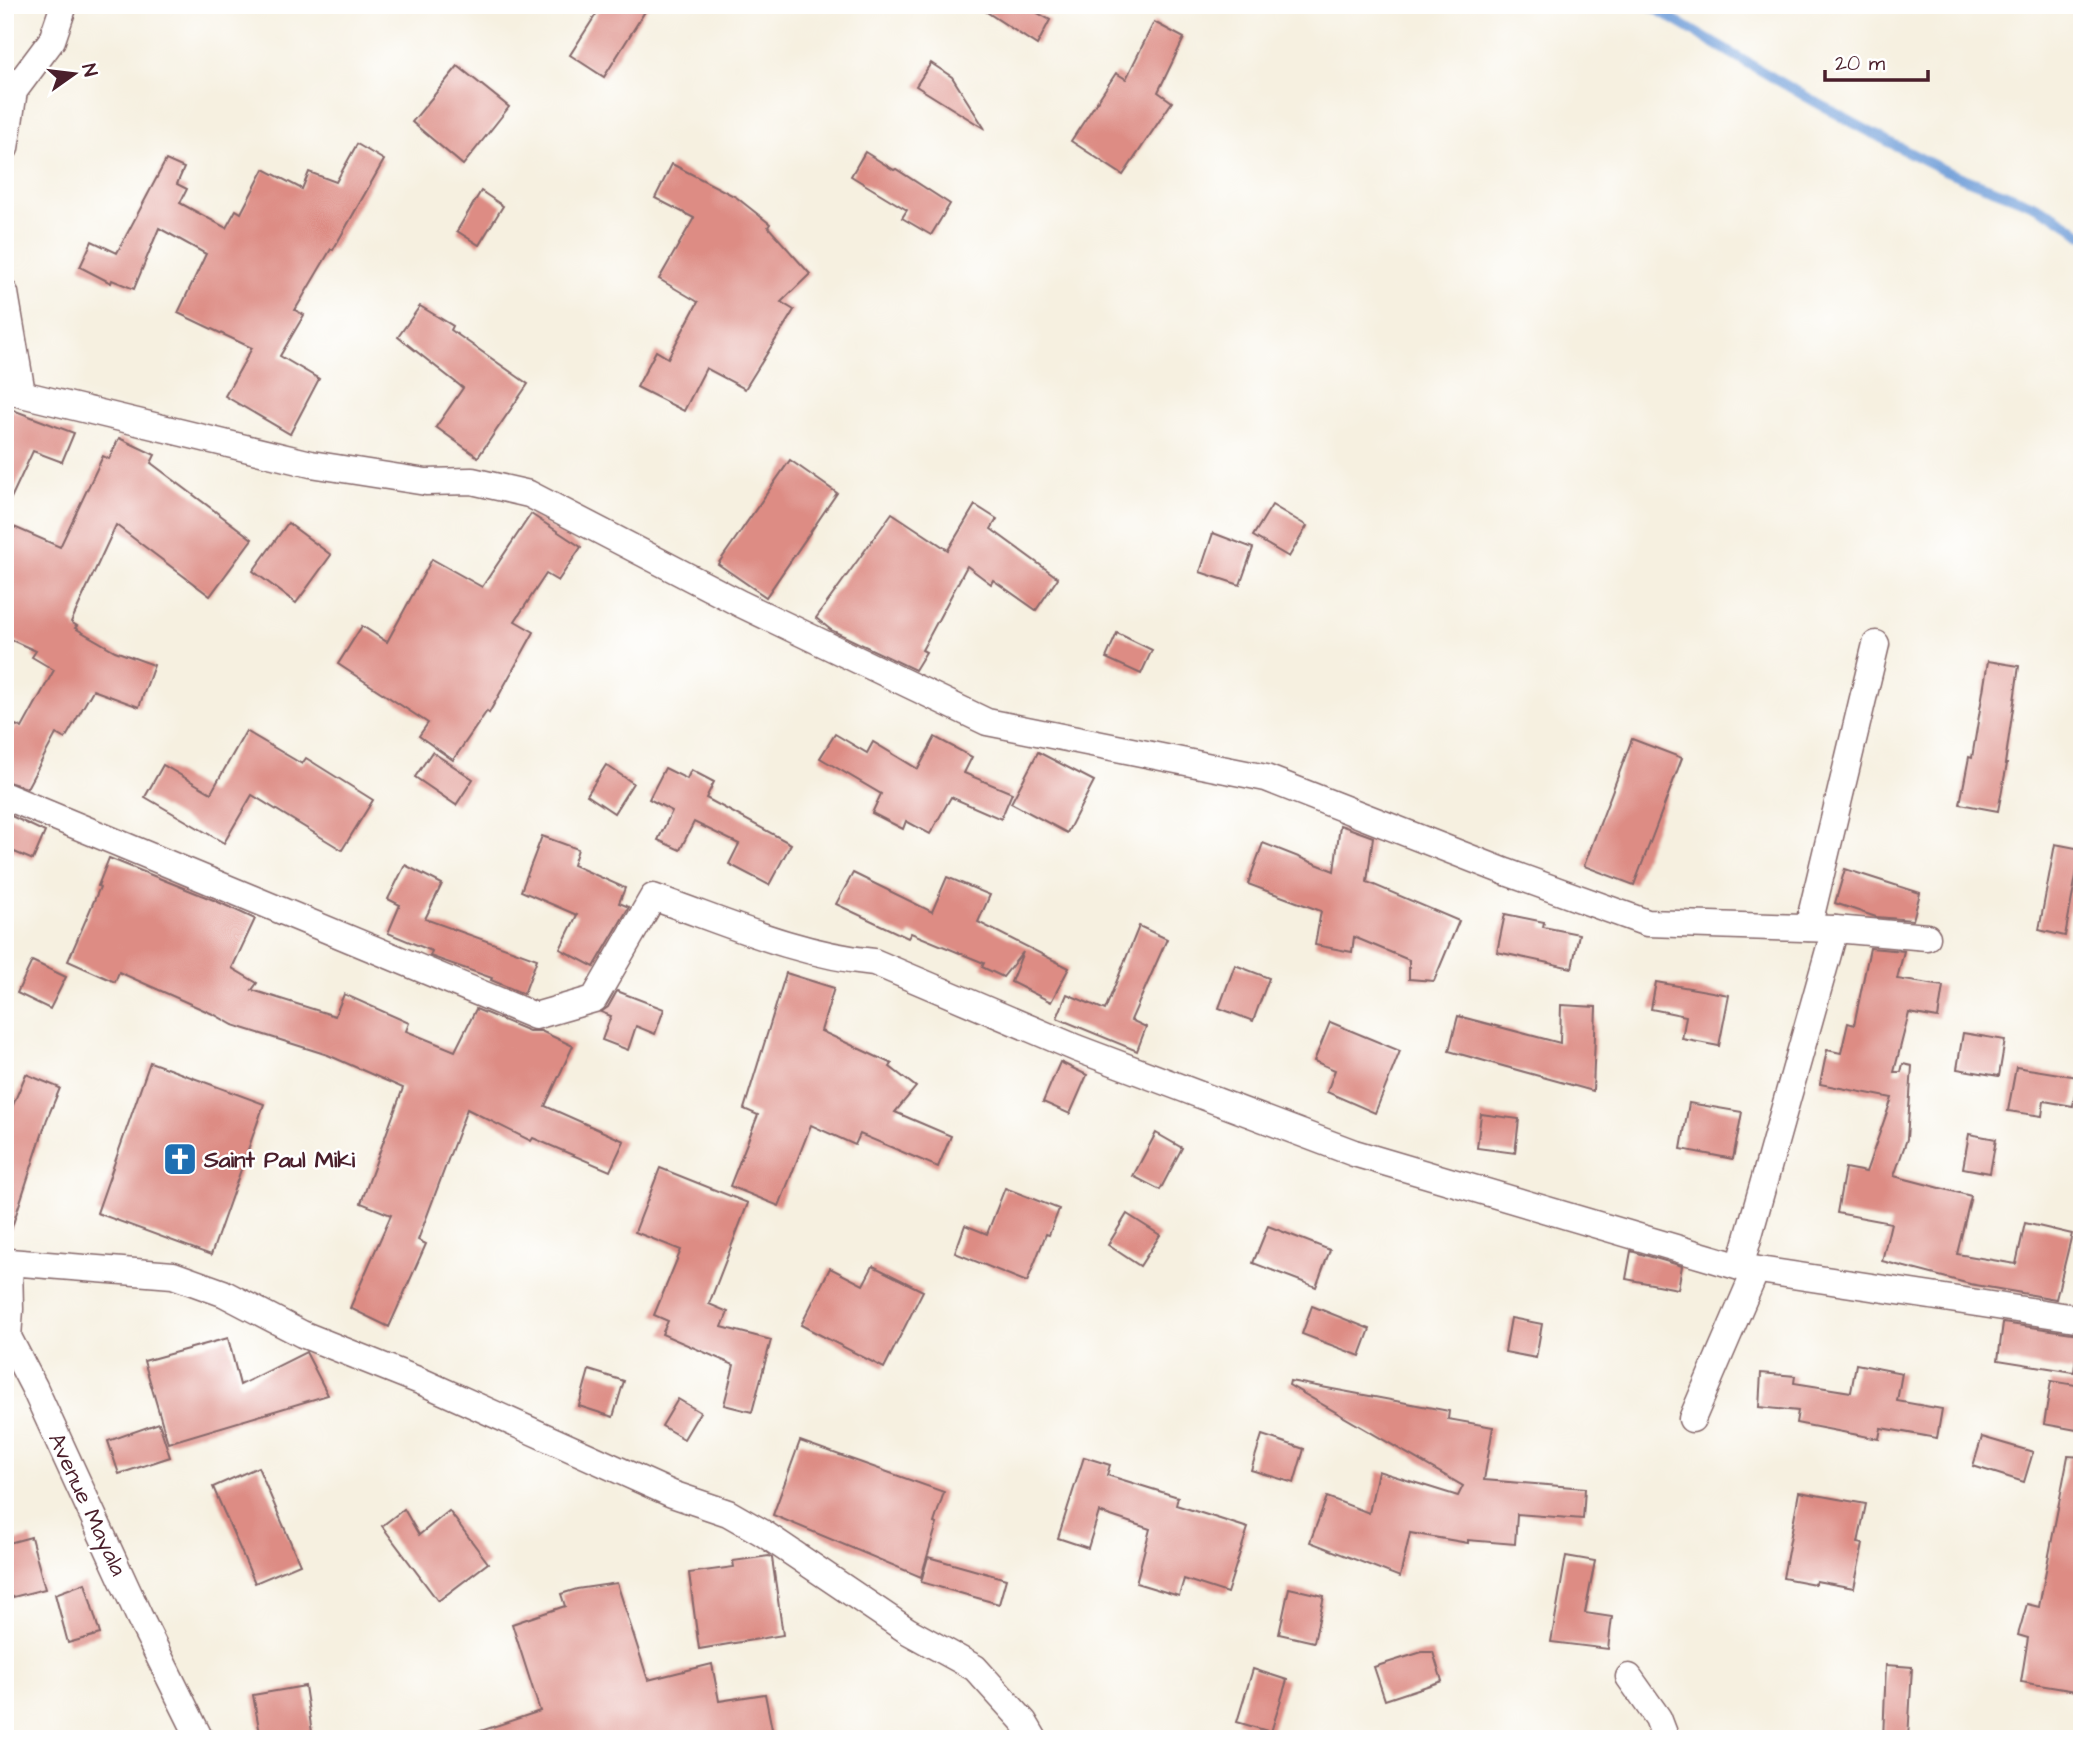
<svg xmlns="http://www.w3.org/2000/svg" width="2087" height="1744" font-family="'Architects Daughter',sans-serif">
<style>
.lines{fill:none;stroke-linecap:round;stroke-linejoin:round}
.stream{stroke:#709ed8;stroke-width:10}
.building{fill:#dd8c84}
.minor-casing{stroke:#86686a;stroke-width:29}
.minor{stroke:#fff;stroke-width:26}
.labels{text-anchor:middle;stroke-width:5;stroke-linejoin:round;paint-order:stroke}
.poi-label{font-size:23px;font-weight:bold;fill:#4a1f2b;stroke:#fff;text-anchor:start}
.street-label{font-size:23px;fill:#4a1f2b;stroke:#fff}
</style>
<rect width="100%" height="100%" fill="#fff"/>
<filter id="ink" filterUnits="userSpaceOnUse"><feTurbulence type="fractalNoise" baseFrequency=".0143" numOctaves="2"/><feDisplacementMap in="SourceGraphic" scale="14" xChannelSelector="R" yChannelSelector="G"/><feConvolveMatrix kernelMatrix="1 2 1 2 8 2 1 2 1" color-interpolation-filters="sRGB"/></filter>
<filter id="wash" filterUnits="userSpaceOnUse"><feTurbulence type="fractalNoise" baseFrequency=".00686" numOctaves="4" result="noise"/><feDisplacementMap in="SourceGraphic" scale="28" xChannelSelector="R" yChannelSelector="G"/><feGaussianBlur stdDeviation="1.57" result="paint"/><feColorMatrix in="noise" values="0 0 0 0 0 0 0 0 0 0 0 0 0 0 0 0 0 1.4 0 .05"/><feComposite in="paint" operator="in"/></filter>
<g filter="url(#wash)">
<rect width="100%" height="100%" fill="#f6f0e0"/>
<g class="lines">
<!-- stream -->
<path class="stream" d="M 1649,5 C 1744,61 1839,118 1938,167 C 1985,190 2042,200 2082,235"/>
</g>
<g id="blocks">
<!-- building -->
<g class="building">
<polygon points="602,5 649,5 604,77 570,55"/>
<polygon points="976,5 1023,5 1050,20 1037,45"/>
<polygon points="1154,22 1184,38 1158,92 1172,102 1123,175 1071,141 1116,73 1126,79"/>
<polygon points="931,63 952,77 985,129 916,86"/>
<polygon points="458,66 509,107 463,165 412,122"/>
<polygon points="357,144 384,160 333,250 331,249 295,310 304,315 280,356 319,379 290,434 225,396 252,348 178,313 206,254 159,228 134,289 112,280 111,283 80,267 92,241 117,253 166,160 184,168 177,184 187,189 180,203 226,228 236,210 241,213 264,169 302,189 309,172 336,182"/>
<polygon points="865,152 894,170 896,169 950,204 931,235 902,218 907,210 851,176"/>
<polygon points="672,164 736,197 770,224 768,227 810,274 781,302 794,310 745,389 706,368 684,411 637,387 656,351 668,358 698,302 659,279 694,218 655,198"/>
<polygon points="481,191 503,206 479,245 457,231"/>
<polygon points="420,306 453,326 451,330 528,384 478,457 436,427 463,388 398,337"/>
<polygon points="5,407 74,433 62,462 33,451 5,511"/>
<polygon points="119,438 155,455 151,463 252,539 210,596 116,525 71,622 77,626 75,628 115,651 154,665 139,707 93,690 65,739 56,734 27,788 5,781 5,745 16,725 22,728 54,670 32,657 36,651 5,637 5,523 60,547 103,456 109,459"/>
<polygon points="790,460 837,493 766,597 718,564"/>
<polygon points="975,505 997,519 991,529 1058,578 1036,610 993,580 991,584 967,566 922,650 926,652 915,670 831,630 816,618 892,513 948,550"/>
<polygon points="1272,505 1307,526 1289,557 1253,536"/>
<polygon points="531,514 581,547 558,581 546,574 515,621 534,632 489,713 487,711 453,760 419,736 428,723 338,664 362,626 387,642 432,559 482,587"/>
<polygon points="288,523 331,555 296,603 253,571"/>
<polygon points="1213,533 1253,548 1240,585 1200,572"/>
<polygon points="1117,633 1152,650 1141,674 1106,658"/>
<polygon points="1988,661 2019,666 2005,764 2007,764 1998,811 1960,804 1969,757 1972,758"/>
<polygon points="246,731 302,764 306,758 373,800 342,850 252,795 224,843 145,797 163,765 211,793"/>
<polygon points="835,734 867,753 873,742 918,769 935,737 972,757 964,773 1012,793 1001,819 951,797 930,834 906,821 903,829 872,813 881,794 820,758"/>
<polygon points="1632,739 1682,758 1634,885 1584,866"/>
<polygon points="432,752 473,779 456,805 415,777"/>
<polygon points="1038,752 1094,781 1067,833 1011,803"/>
<polygon points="606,765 633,783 614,813 587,795"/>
<polygon points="665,768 687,779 691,770 714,782 706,798 791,844 769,885 729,864 739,844 694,822 680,850 658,840 672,811 649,799"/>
<polygon points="5,813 45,832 33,860 5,848"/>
<polygon points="1340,825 1373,837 1367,882 1459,921 1434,981 1409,979 1409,960 1354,937 1352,952 1315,945 1321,911 1248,884 1263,843 1334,871"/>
<polygon points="542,836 578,849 573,865 625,888 619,903 629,907 594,967 560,949 577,915 521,891"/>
<polygon points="2055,844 2081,849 2065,936 2039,930"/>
<polygon points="109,858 216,901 255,919 232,968 257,983 252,990 335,1016 344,994 409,1023 406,1031 455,1051 476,1009 529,1031 541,1031 573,1046 545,1106 624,1141 610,1171 533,1138 531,1141 467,1109 418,1240 426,1244 389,1327 350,1308 391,1215 361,1203 403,1088 328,1055 233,1025 215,1015 119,972 115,982 68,961 100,887 98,886"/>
<polygon points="405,865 442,884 425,919 537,959 524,994 491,980 492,978 430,956 432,951 388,933 400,905 388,899"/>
<polygon points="1845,869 1920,893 1913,920 1876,917 1835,903"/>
<polygon points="853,873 932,912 947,877 990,895 978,922 1069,968 1051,1002 1011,982 1023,952 1003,977 982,967 984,963 911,933 908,938 836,904"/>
<polygon points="1505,914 1544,922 1543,927 1579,934 1572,968 1497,952"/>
<polygon points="1139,926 1167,939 1131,1020 1146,1027 1137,1051 1057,1018 1067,994 1105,1010"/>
<polygon points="1870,948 1904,951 1897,979 1943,986 1938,1018 1909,1013 1894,1072 1901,1072 1903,1064 1912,1066 1907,1139 1894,1176 1971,1196 1957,1254 2016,1264 2025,1223 2072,1234 2056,1299 1970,1284 1882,1261 1891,1223 1837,1213 1845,1168 1866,1172 1892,1098 1820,1084 1827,1050 1841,1053 1848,1023 1854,1025"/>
<polygon points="32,961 66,977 50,1009 17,993"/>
<polygon points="1235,965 1269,978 1253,1021 1219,1008"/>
<polygon points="786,973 834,988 821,1031 892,1064 890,1067 916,1087 895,1112 951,1136 938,1167 860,1134 855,1145 811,1125 779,1206 730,1186 758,1115 744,1109"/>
<polygon points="1656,982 1729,995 1719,1046 1682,1039 1686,1016 1651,1009"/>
<polygon points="617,991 664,1009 655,1034 636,1026 628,1050 602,1040 611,1016 601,1012 608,1007"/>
<polygon points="1561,1005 1596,1007 1593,1091 1449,1051 1458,1016 1560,1043"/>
<polygon points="1330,1022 1400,1051 1375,1113 1327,1092 1335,1070 1314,1061"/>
<polygon points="1963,1033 2005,1040 1999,1076 1957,1069"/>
<polygon points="150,1062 264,1104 211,1255 97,1213"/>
<polygon points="1060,1062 1087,1075 1070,1114 1043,1102"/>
<polygon points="2016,1067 2078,1077 2073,1106 2044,1101 2042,1116 2008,1111"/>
<polygon points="26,1074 60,1088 47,1119 11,1230 5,1229 5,1124"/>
<polygon points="1689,1103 1742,1112 1733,1159 1681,1149"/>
<polygon points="1481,1114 1519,1119 1515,1153 1477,1148"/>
<polygon points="1156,1133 1182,1148 1160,1190 1133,1176"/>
<polygon points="1969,1134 1996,1139 1990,1173 1963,1168"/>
<polygon points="660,1168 748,1203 709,1304 728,1312 722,1327 771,1340 752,1412 724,1405 734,1365 662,1334 668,1321 654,1315 681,1250 635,1232"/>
<polygon points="1005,1188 1059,1209 1049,1235 1046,1234 1027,1282 955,1253 965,1225 987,1234"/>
<polygon points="1127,1214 1160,1235 1140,1266 1108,1245"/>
<polygon points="1268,1226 1330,1250 1316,1287 1253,1263"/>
<polygon points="1631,1251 1682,1266 1678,1289 1626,1279"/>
<polygon points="873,1266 923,1291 884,1368 801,1325 830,1268 863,1285"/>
<polygon points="1312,1306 1370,1329 1360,1356 1302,1334"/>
<polygon points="1511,1318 1542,1324 1536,1358 1505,1352"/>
<polygon points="2003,1323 2079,1334 2074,1372 1998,1360"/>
<polygon points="228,1338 240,1385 306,1352 328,1395 168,1443 144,1361"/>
<polygon points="1856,1364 1902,1373 1897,1401 1942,1409 1937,1438 1881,1428 1879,1439 1796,1423 1798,1411 1759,1407 1761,1373 1795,1376 1794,1383 1851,1392"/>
<polygon points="589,1370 624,1381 613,1417 579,1406"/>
<polygon points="1290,1381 1449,1411 1448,1419 1493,1427 1484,1480 1585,1488 1583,1519 1517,1514 1515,1544 1468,1540 1468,1543 1410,1533 1400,1577 1310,1542 1327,1497 1369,1513 1378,1471 1458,1496 1463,1486 1289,1385"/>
<polygon points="2051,1381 2082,1386 2082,1431 2044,1424"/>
<polygon points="678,1399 700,1412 684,1439 662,1426"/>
<polygon points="159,1423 170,1457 119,1474 108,1441"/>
<polygon points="1262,1435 1304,1449 1294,1483 1251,1470"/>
<polygon points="1982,1437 2033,1452 2024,1482 1973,1466"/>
<polygon points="800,1441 944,1492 934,1523 937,1524 921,1577 773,1515"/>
<polygon points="2068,1456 2082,1457 2082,1692 2021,1682 2028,1638 2018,1635 2027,1604 2039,1607"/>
<polygon points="1084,1457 1110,1465 1107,1475 1178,1497 1176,1505 1248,1528 1227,1593 1184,1579 1179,1596 1136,1583 1150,1529 1099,1512 1088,1548 1058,1538"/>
<polygon points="258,1467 300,1564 255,1583 213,1487"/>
<polygon points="1799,1492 1866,1504 1858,1543 1863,1544 1854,1588 1816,1581 1815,1584 1783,1578"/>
<polygon points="404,1509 419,1535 449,1511 488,1563 438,1601 382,1526"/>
<polygon points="31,1537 45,1589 5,1599 5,1544"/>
<polygon points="769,1556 772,1558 783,1635 699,1649 689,1573 734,1567 733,1561"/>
<polygon points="1566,1556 1595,1561 1585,1613 1612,1617 1608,1649 1551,1642"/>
<polygon points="928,1557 1006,1579 999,1604 921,1582"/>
<polygon points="85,1583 100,1634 68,1643 55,1594"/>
<polygon points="617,1583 648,1680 712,1664 719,1701 765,1694 774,1739 473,1739 472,1734 540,1711 512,1624 565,1606 561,1594 577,1589"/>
<polygon points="1289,1588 1324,1596 1314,1642 1279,1634"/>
<polygon points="1422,1652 1433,1652 1442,1681 1385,1700 1374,1667"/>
<polygon points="1886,1665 1912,1667 1908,1739 1883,1739"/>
<polygon points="1253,1669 1287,1680 1271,1732 1237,1722"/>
<polygon points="305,1686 313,1739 261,1739 253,1695"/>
</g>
</g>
</g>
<g filter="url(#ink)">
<use href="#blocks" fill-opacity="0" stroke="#86686a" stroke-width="2"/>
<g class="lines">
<!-- minor casing -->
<g class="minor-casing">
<g id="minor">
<polyline points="5,148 14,91 52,40 64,5"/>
<polyline points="5,293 22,393"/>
<polyline points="5,390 311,464 426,482 472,481 529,494 741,604 987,722 1266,778 1506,872 1647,923 1835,929 1927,937"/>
<path d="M 5,796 L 535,1016 L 594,999 L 653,897 C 725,922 798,955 874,962 L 1076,1048 L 1354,1153 L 1740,1267 L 2082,1319"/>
<polyline points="1808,928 1876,644"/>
<polyline points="1740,1267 1835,929"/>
<polyline points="1692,1419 1756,1270"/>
<polyline points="1629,1677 1658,1718 1666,1739"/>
<polyline points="200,1739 139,1616 34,1387 8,1337 10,1309 9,1262 173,1275 223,1293 302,1334 425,1383 672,1494 728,1513 763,1533 908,1631 975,1668 1024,1722 1034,1739"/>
</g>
</g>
<!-- minor -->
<use href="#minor" class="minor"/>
</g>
</g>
<!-- icons -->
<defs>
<g id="church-square" transform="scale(1.75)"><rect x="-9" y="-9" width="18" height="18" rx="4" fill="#1f6fb2" stroke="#fff"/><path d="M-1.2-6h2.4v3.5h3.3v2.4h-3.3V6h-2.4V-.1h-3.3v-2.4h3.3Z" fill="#fff"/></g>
</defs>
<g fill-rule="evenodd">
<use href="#church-square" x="180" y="1159"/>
</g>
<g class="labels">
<!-- poi labels -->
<g class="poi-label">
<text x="204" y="1167">Saint Paul Miki</text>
</g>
<!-- street labels -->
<g class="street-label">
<text transform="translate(88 1504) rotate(65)" y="8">Avenue Mayala</text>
</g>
</g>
<!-- margin -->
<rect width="2087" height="1744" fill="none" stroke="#fff" stroke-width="28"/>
<!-- north arrow -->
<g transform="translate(74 74) rotate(76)" stroke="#ffffff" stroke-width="5" paint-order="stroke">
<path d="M0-5L12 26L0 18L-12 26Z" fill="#4a1f2b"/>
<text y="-10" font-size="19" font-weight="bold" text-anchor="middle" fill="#4a1f2b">N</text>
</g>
<!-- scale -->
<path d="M1825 70v10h103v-10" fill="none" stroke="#4a1f2b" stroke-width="3.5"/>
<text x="1835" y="70" font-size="21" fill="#4a1f2b" stroke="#ffffff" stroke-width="5" paint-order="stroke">20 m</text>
</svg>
